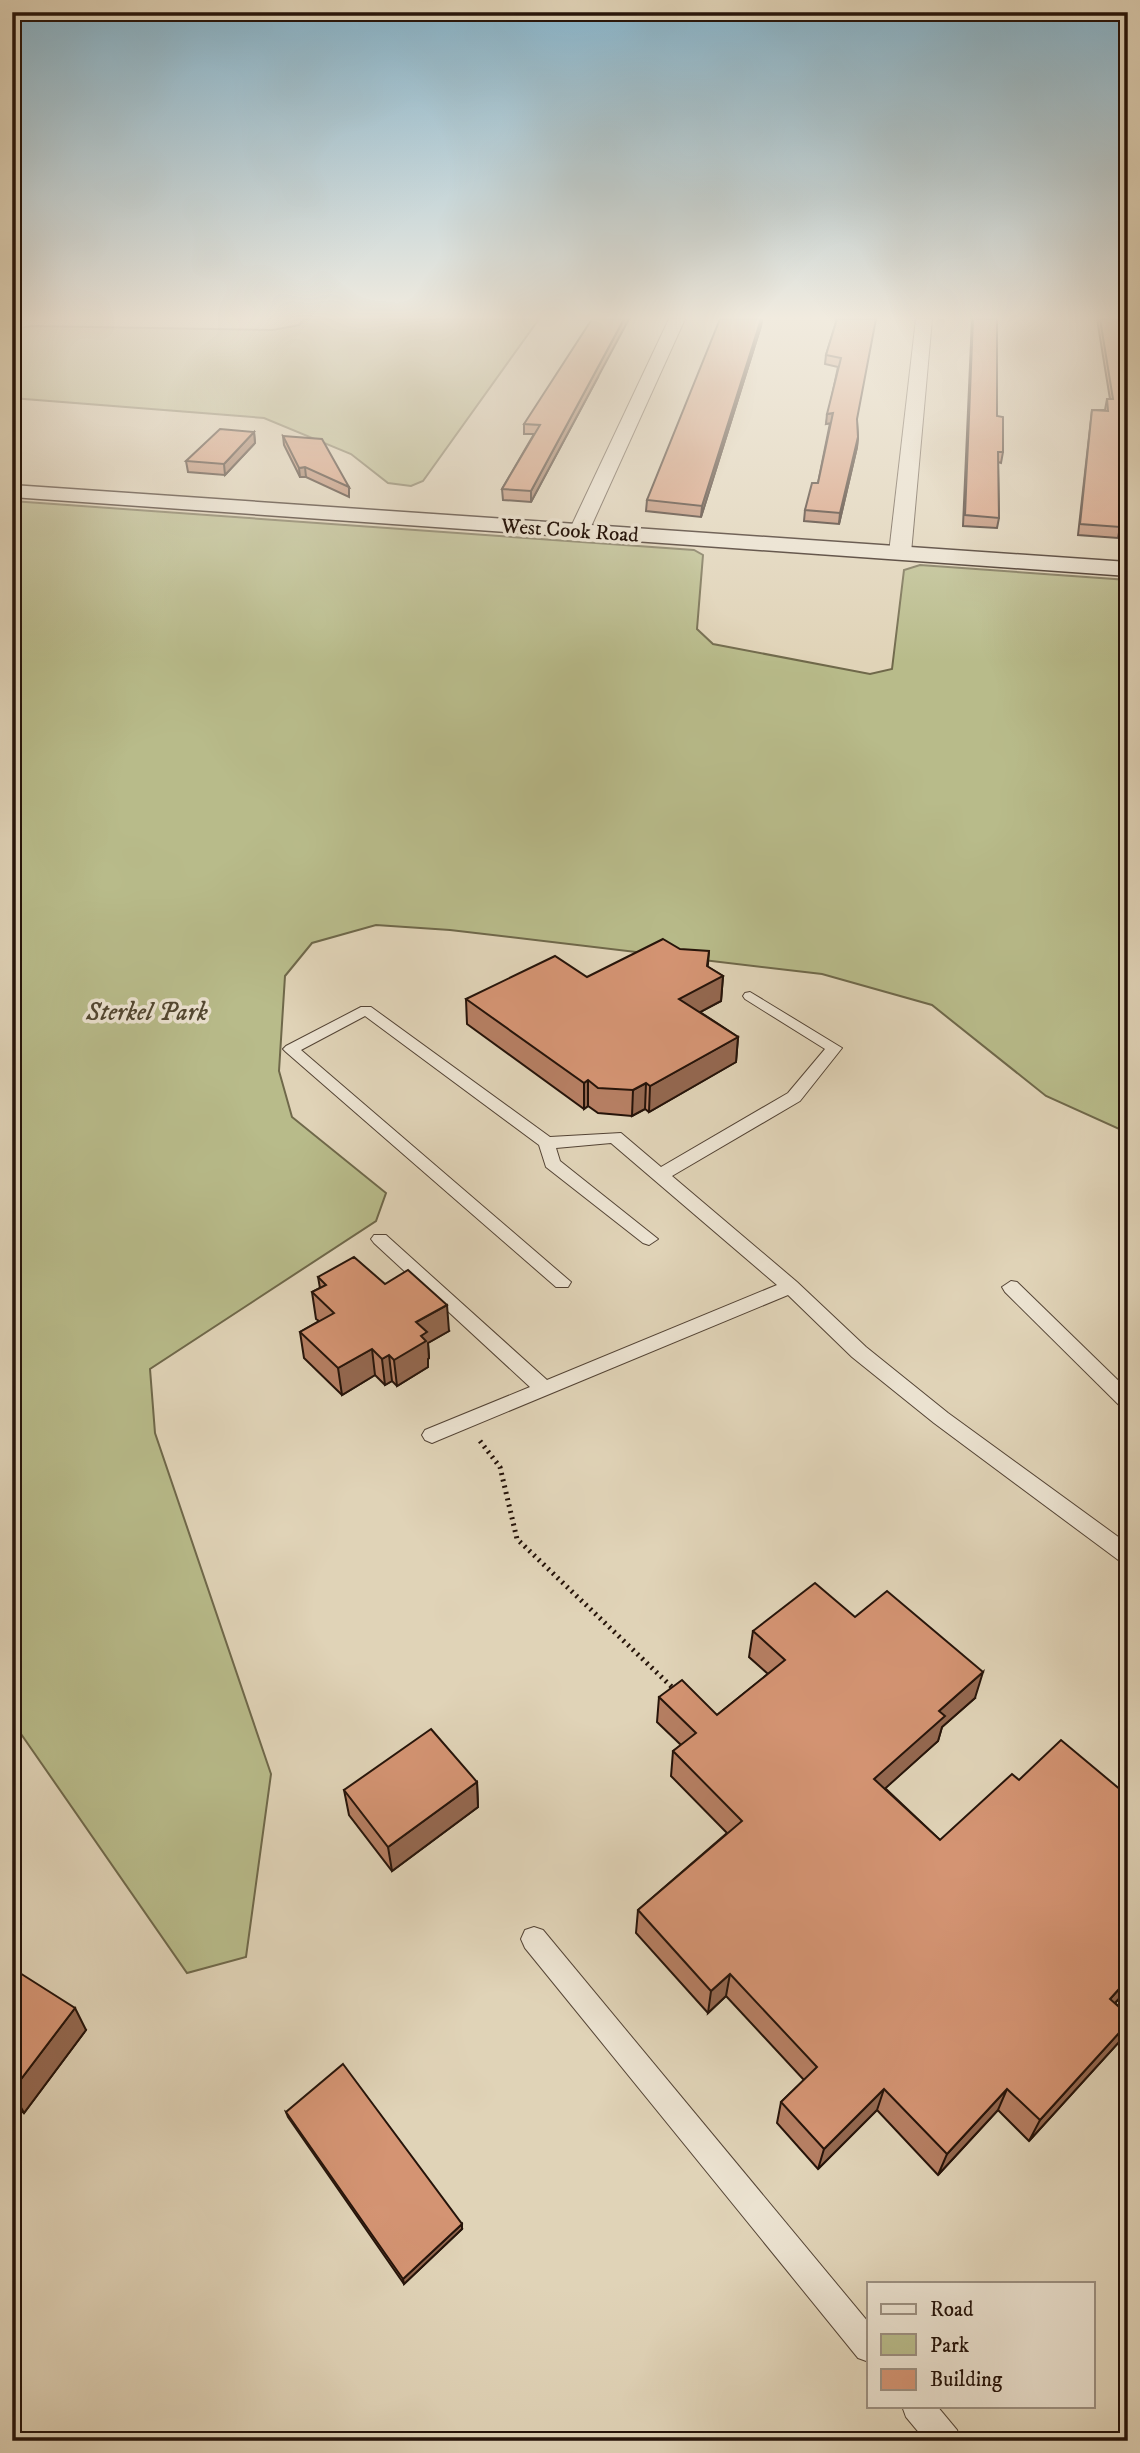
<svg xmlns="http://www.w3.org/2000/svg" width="1140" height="2453" font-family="'IM FELL DW Pica',serif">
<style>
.green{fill:#b8bb8a;stroke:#6f684a;stroke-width:2}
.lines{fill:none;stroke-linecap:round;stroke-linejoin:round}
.lane-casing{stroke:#544435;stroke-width:2}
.street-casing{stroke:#544435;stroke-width:2}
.secondary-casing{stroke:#26140a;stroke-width:3}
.path{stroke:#26140a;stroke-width:5;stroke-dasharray:2 4.5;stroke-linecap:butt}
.lane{fill:#ebe2d0;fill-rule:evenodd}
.street{fill:#ebe2d0;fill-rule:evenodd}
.secondary{fill:#ebe2d0;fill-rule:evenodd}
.wall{fill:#b67f63;stroke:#26140a;stroke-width:2}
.shaded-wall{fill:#946850;stroke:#26140a;stroke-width:2}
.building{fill:#d49473;stroke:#26140a;stroke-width:2}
.labels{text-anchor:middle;stroke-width:7;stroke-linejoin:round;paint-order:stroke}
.far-street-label{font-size:21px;fill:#26140a;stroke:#ebe2d0}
.park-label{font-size:26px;font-style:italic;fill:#524630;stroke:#ebe2d0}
</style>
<rect width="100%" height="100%" fill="#e0d3b7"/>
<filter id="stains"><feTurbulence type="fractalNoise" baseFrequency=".00286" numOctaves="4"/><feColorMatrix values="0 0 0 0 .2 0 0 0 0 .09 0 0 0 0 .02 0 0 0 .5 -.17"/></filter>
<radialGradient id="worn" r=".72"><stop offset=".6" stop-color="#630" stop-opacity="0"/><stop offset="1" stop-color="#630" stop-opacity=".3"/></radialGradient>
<!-- green -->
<g class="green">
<polygon points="304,319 539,319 423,481 411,486 388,483 351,454 264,418 12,398 12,329 32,326 273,330 299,325"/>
<polygon points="12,501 694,550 703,555 697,629 713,644 870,674 892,669 904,570 920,565 1128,580 1128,1133 1046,1096 932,1005 822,974 450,930 376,925 312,943 285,976 279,1071 292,1117 386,1193 376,1221 150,1369 155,1433 271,1774 246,1957 187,1973 12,1721"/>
</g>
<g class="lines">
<!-- lane casing -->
<g class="lane-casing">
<g id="lane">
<polygon points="750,992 842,1048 800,1101 672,1176 797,1282 866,1347 948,1413 1128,1544 1128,1565 1121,1562 934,1423 852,1357 788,1295 439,1440 432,1443 425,1440 422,1435 425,1430 530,1387 374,1243 371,1239 374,1235 386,1235 547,1380 777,1285 611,1143 556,1148 560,1161 658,1239 649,1245 643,1243 546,1167 539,1145 365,1016 301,1050 571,1282 568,1287 556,1287 286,1052 283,1049 286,1046 361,1007 371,1007 550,1137 621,1133 661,1167 788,1093 825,1049 745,999 743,996 745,993"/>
<polygon points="1011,1281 1017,1282 1128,1390 1128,1409 1121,1407 1005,1292 1002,1287"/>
<polygon points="534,1927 543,1930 869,2323 869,2362 858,2358 525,1948 521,1939 525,1930"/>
<polygon points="902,2406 937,2406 957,2430 961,2441 926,2441 906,2417"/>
</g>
</g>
<!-- street casing -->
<g class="street-casing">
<g id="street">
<polygon points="669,319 685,319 589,531 579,537 572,535 569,531"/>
<polygon points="916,319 932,319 911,553 900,559 889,553"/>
</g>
</g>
<!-- secondary casing -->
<g class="secondary-casing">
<polygon id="secondary" points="12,485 1128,562 1128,576 12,497"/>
</g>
<!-- path -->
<polyline class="path" points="480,1441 500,1467 517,1539 674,1689"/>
<!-- lane -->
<use href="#lane" class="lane"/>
<!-- street -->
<use href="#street" class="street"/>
<!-- secondary -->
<use href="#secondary" class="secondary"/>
</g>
<!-- wall -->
<g class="wall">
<polygon points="762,319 761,326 701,517 646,511 647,500"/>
<polygon points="837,319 857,422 858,437 857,447 839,524 804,521 805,510 818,483 830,423 826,424 838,367 825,364 826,355"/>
<polygon points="972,319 997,319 997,416 1003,452 1001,463 998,462 999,518 997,528 963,526"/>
<polygon points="1097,319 1128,319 1128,460 1126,459 1120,527 1118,538 1078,535 1092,410 1105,410 1107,399 1110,399"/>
<polygon points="597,379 531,502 503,500 502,489 534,434 524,434 524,424"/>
<polygon points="254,432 255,443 225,475 188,472 186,461"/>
<polygon points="283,436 349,487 349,497 306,477 300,477 284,445"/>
<polygon points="708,967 723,976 721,1001 700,1012 738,1037 736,1062 649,1112 645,1109 632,1116 598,1113 588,1106 584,1109 467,1024 466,999 587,977"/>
<polygon points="318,1277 385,1284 449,1331 428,1343 429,1358 428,1359 428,1367 397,1386 392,1381 385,1385 375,1375 342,1395 304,1358 300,1332 319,1321 316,1319 312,1292 320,1288"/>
<polygon points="855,1617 975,1698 942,1727 938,1741 885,1788 940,1840 1128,1989 1115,2003 1128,2015 1128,2026 1120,2041 1029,2141 998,2110 938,2175 877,2110 818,2169 777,2123 781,2102 804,2080 726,1996 708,2013 636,1933 638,1910 727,1833 671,1776 673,1751 681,1745 657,1722 659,1697 717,1715 768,1674 749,1657 753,1631"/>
<polygon points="477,1782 478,1807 392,1871 349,1815 344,1790"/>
<polygon points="12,1968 86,2030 24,2113 12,2104"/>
<polygon points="286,2112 462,2229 404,2284 288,2117"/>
</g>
<!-- shaded-wall -->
<g class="shaded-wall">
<polygon points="624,319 629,319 531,502 531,491"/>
<polygon points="762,319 761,326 701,517 702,506"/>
<polygon points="833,413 832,423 826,424 827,414"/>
<polygon points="254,432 255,443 225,475 224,464"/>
<polygon points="858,437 857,447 839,524 840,513"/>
<polygon points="305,467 306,477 300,477 299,468"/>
<polygon points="709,951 707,976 723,976 721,1001 678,1024 679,999 707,966"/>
<polygon points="738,1037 736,1062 649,1112 650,1086"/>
<polygon points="588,1080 588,1106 584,1109 584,1083"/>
<polygon points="646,1083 645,1109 632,1116 633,1090"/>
<polygon points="447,1305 449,1331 428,1343 429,1358 428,1359 428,1367 397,1386 394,1360 416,1322"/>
<polygon points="372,1349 375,1375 342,1395 338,1368"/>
<polygon points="389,1355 392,1381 385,1385 382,1359"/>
<polygon points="983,1672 975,1698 942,1727 938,1741 869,1803 874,1779 939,1711"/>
<polygon points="477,1782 478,1807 392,1871 388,1847"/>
<polygon points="12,1906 21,1924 12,1936"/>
<polygon points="730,1974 726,1996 708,2013 711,1991"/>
<polygon points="1128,1979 1128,1989 1098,2021 1110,1999"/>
<polygon points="75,2008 86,2030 24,2113 12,2091"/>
<polygon points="1128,2023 1128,2026 1120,2041 1029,2141 1040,2120"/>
<polygon points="884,2089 877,2110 818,2169 824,2149"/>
<polygon points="1007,2089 998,2110 938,2175 947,2154"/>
<polygon points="462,2224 462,2229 404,2284 403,2279"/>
</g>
<!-- building -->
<g class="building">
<polygon points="592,319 624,319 531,491 502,489 540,425 524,424"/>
<polygon points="720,319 761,319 702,506 647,500"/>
<polygon points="837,319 876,319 857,419 858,437 840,513 805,510 812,483 818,483 833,413 827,414 841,358 826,355"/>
<polygon points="973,319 997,319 997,416 1003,417 1003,452 998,452 999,518 965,515"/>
<polygon points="1100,319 1128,319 1128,449 1126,449 1120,527 1080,524 1092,410 1108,411 1107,399 1113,399"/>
<polygon points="220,429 254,432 224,464 186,461"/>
<polygon points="283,436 322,439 349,487 305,467 299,468"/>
<polygon points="663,939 680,949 709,951 707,966 723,976 679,999 738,1037 650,1086 646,1083 633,1090 598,1088 588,1080 584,1083 466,999 555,956 587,977"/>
<polygon points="354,1257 385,1284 408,1270 447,1305 416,1322 427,1332 421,1336 426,1341 394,1360 389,1355 382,1359 372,1349 338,1368 300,1332 334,1313 312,1292 326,1285 318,1277"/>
<polygon points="815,1583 855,1617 887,1591 983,1672 939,1711 945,1716 874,1779 940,1840 1012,1774 1019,1780 1061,1740 1128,1796 1128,1979 1110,1999 1128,2015 1128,2023 1040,2120 1007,2089 947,2154 884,2089 824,2149 781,2102 817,2067 730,1974 711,1991 638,1910 742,1821 673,1751 696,1733 659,1697 682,1680 717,1715 785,1660 753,1631"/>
<polygon points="431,1729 477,1782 388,1847 344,1790"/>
<polygon points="12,1968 75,2008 12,2091"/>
<polygon points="343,2064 462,2224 403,2279 286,2112"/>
</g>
<!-- sky -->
<linearGradient id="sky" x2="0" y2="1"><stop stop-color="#86b6cf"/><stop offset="0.48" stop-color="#f1ebdf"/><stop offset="1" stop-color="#f1ebdf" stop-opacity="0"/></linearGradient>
<rect width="1140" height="662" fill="url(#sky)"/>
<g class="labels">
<!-- far-street labels -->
<g class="far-street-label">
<text transform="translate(570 530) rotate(4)" y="7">West Cook Road</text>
</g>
<!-- park labels -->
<g class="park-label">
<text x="147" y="1020">Sterkel Park</text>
</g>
</g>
<!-- margin -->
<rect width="1140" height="2453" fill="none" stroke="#e0d3b7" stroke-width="42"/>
<rect x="14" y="14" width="1112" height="2425" fill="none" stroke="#26140a" stroke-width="3.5"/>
<rect x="21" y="21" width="1098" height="2411" fill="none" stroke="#26140a" stroke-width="2"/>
<!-- legend -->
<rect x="867" y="2282" width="228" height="126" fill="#ebe2d0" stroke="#9c9081" stroke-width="2"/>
<rect x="881" y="2304" width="35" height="10" fill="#ebe2d0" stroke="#9c9081" stroke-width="2"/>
<text x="930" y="2316" font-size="21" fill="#26140a">Road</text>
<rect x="881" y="2334" width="35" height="21" fill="#b8bb8a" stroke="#9c9081" stroke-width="2"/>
<text x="930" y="2352" font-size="21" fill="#26140a">Park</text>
<rect x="881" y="2369" width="35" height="21" fill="#d49473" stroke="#9c9081" stroke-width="2"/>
<text x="930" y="2386" font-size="21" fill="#26140a">Building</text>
<rect width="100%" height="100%" filter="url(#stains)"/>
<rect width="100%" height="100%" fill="url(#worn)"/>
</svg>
